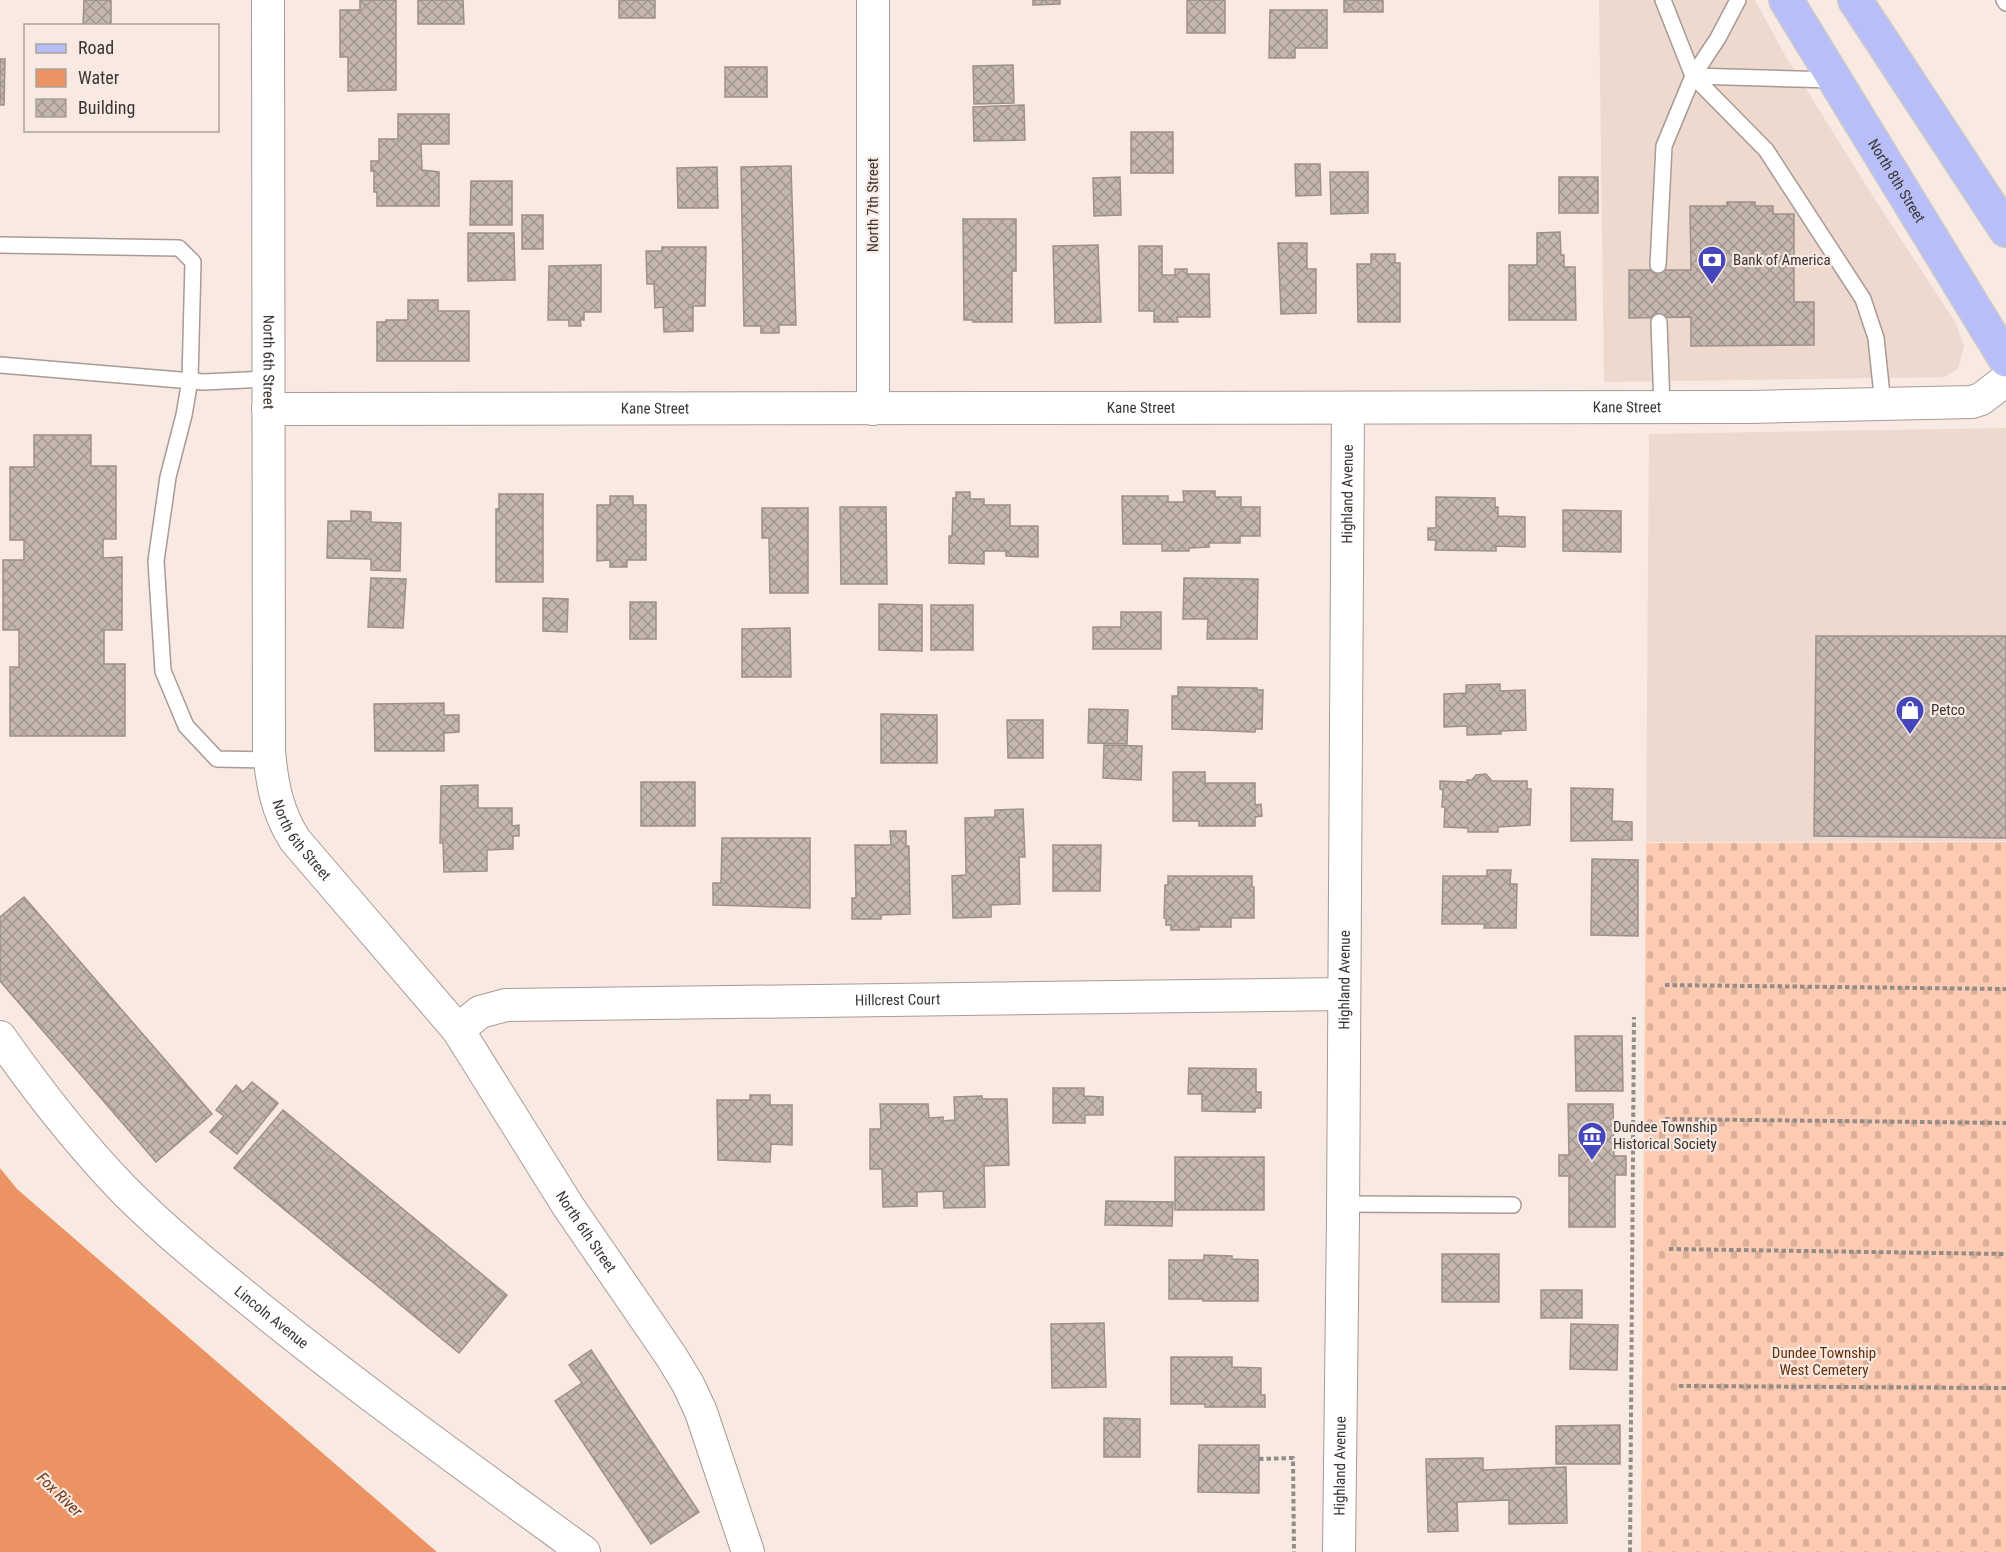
<svg xmlns="http://www.w3.org/2000/svg" width="2006" height="1552" font-family="'Roboto Condensed',sans-serif">
<style>
.built{fill:#eed9ce}
.cemetery{fill:url(#cemetery-stones)}
.water{fill:#eb9363}
.building{fill:url(#building-cross-hatch);stroke:#9d9089;stroke-width:1.5}
.lines{fill:none;stroke-linecap:round;stroke-linejoin:round}
.service-casing{stroke:#a89a94;stroke-width:18}
.minor-casing{stroke:#a89a94;stroke-width:34}
.primary-casing{stroke:#cccaca;stroke-width:36}
.path{stroke:#968c87;stroke-width:4;stroke-dasharray:4.5 3;stroke-linecap:butt}
.service{stroke:#fff;stroke-width:15}
.minor{stroke:#fff;stroke-width:32}
.primary{stroke:#b7bef8;stroke-width:33}
.labels{text-anchor:middle;stroke-width:4.5;stroke-linejoin:round;paint-order:stroke}
.street-label{font-size:15px;fill:#3a3532;stroke:#f8e9e2}
.poi-label{font-size:15px;fill:#3a3532;stroke:#f8e9e2;text-anchor:start}
.park-label{font-size:15px;fill:#672f0b;stroke:#f8e9e2}
.water-label{font-size:16px;font-style:italic;fill:#713816;stroke:#f8e9e2}
</style>
<defs>
<pattern id="cemetery-stones" width="16" height="16" patternUnits="userSpaceOnUse" patternTransform="scale(1.5)"><rect width="16" height="16" fill="#fdcbb1"/><path d="M2 7V4a2 2 0 0 1 4 0v3zM10 15v-3a2 2 0 0 1 4 0v3z" fill="#daaf99"/></pattern>
<pattern id="building-cross-hatch" width="8" height="8" patternUnits="userSpaceOnUse" patternTransform="scale(1.5)"><rect width="8" height="8" fill="#c5b7b0"/><path d="M0 0l8 8M0 8l8-8" fill="none" stroke="#a19690"/></pattern>
</defs>
<rect width="100%" height="100%" fill="#f8e9e2"/>
<!-- built -->
<g class="built">
<polygon points="1599,0 1755,0 1782,50 1865,184 1955,322 1964,345 1958,369 1944,377 1604,382"/>
<polygon points="2006,428 2006,841 1646,842 1649,434"/>
</g>
<!-- cemetery -->
<polygon class="cemetery" points="2006,842 2006,1552 1641,1552 1646,843"/>
<!-- water -->
<polygon class="water" points="0,1168 17,1189 437,1552 0,1552"/>
<!-- building -->
<g class="building">
<polygon points="84,0 111,0 111,26 83,26"/>
<polygon points="360,0 396,0 396,90 348,91 348,57 340,57 340,10 360,10"/>
<polygon points="418,0 463,0 464,24 418,24"/>
<rect x="619" y="0" width="36" height="18"/>
<polygon points="1033,0 1060,0 1060,4 1033,5"/>
<rect x="1187" y="0" width="38" height="33"/>
<rect x="1344" y="0" width="39" height="12"/>
<polygon points="1270,10 1327,10 1327,48 1295,48 1295,58 1269,58"/>
<polygon points="0,59 5,59 4,105 0,105"/>
<polygon points="1013,65 1014,103 974,104 973,66"/>
<rect x="725" y="67" width="42" height="30"/>
<polygon points="1024,105 1025,140 974,141 973,107"/>
<polygon points="398,114 449,114 449,144 421,144 422,170 439,172 439,206 377,206 377,192 374,192 374,171 371,171 371,161 379,161 379,139 398,139"/>
<rect x="1131" y="132" width="42" height="41"/>
<polygon points="1295,164 1320,164 1321,195 1296,196"/>
<polygon points="791,166 796,325 779,325 779,333 761,333 761,326 744,326 741,167"/>
<polygon points="717,167 718,208 678,208 677,168"/>
<polygon points="1330,172 1368,172 1368,213 1331,214"/>
<polygon points="1120,177 1121,215 1094,216 1093,178"/>
<rect x="1559" y="177" width="39" height="36"/>
<polygon points="471,181 512,181 512,225 470,225"/>
<polygon points="1727,202 1755,202 1755,206 1773,206 1773,214 1794,214 1794,302 1814,302 1814,345 1691,346 1691,317 1629,318 1629,270 1691,270 1690,206 1727,206"/>
<rect x="522" y="215" width="21" height="34"/>
<polygon points="963,219 1016,219 1016,271 1012,271 1012,322 973,322 973,320 964,320"/>
<polygon points="1560,232 1561,255 1564,255 1564,267 1575,267 1576,320 1509,320 1509,265 1537,265 1537,233"/>
<polygon points="468,233 514,233 515,280 468,281"/>
<polygon points="1278,243 1307,243 1307,269 1316,269 1316,313 1281,314"/>
<polygon points="1098,245 1101,322 1055,323 1053,246"/>
<polygon points="1139,246 1162,246 1162,275 1175,275 1175,269 1187,269 1187,274 1209,274 1210,317 1177,317 1178,322 1154,322 1154,311 1139,311"/>
<polygon points="662,247 706,247 705,306 693,306 693,331 664,332 663,307 655,308 654,284 647,284 646,251 662,251"/>
<polygon points="1371,254 1395,254 1395,263 1400,263 1400,322 1358,322 1357,264 1371,264"/>
<polygon points="601,265 601,312 584,312 584,320 580,320 581,326 569,326 569,320 548,320 549,266"/>
<polygon points="408,300 438,300 438,311 469,311 469,361 377,361 377,322 386,322 386,320 408,320"/>
<polygon points="34,435 91,435 91,466 116,466 116,539 103,539 103,558 122,557 122,630 104,630 104,664 125,664 125,736 10,736 10,667 19,667 19,630 3,630 3,560 24,560 24,540 10,540 10,467 34,467"/>
<polygon points="1183,491 1215,491 1215,497 1241,497 1241,507 1260,507 1260,536 1240,536 1240,543 1209,543 1209,547 1189,548 1189,551 1162,551 1162,544 1123,544 1122,496 1168,496 1168,502 1184,502"/>
<polygon points="956,492 970,492 970,499 984,499 984,505 1010,505 1010,526 1038,526 1038,557 1006,556 1006,551 984,551 984,564 949,563 949,536 952,536 953,498 956,498"/>
<polygon points="499,494 543,494 543,582 496,582 496,509 499,509"/>
<polygon points="610,496 633,496 633,505 646,505 646,560 627,560 627,567 610,567 610,560 597,561 597,505 610,505"/>
<polygon points="1436,497 1495,498 1495,507 1498,507 1498,516 1525,517 1525,547 1496,546 1496,551 1435,550 1436,540 1428,540 1428,528 1436,528"/>
<polygon points="840,507 886,507 887,584 841,584"/>
<polygon points="762,508 808,508 808,593 770,593 769,538 762,538"/>
<polygon points="1563,510 1621,511 1621,552 1563,551"/>
<polygon points="351,511 371,512 371,522 401,523 400,571 371,570 371,559 327,558 328,521 351,521"/>
<polygon points="371,578 406,579 403,628 368,627"/>
<polygon points="1184,578 1258,579 1257,639 1207,639 1208,619 1183,619"/>
<polygon points="543,598 568,599 567,632 543,631"/>
<rect x="630" y="602" width="26" height="37"/>
<polygon points="879,604 922,605 922,651 879,650"/>
<rect x="931" y="605" width="42" height="45"/>
<polygon points="1121,612 1161,612 1161,649 1093,649 1093,627 1121,627"/>
<polygon points="790,628 791,677 742,677 742,629"/>
<polygon points="1816,636 2006,636 2006,838 1814,836"/>
<polygon points="1500,684 1500,691 1525,690 1526,730 1501,731 1501,734 1467,735 1467,726 1444,727 1444,694 1466,693 1466,685"/>
<polygon points="1178,687 1257,688 1257,690 1263,690 1262,729 1255,729 1255,732 1172,729 1172,696 1178,696"/>
<polygon points="444,703 444,715 459,715 459,732 444,733 444,751 375,751 374,704"/>
<polygon points="1089,709 1128,710 1127,744 1088,743"/>
<polygon points="881,714 937,715 937,763 881,763"/>
<polygon points="1007,720 1043,720 1043,758 1008,758"/>
<polygon points="1104,745 1142,746 1141,780 1103,778"/>
<polygon points="1173,772 1205,772 1205,783 1255,783 1255,805 1261,804 1262,816 1255,817 1255,826 1199,826 1199,821 1173,821"/>
<polygon points="1486,774 1492,781 1527,781 1527,789 1531,789 1530,825 1498,827 1498,832 1468,832 1468,828 1444,827 1445,807 1442,807 1443,790 1440,789 1440,781 1468,782 1467,780 1472,780 1476,775"/>
<rect x="641" y="782" width="54" height="44"/>
<polygon points="478,785 478,808 512,808 512,826 519,825 519,836 513,836 513,849 487,850 487,871 444,872 443,843 440,843 441,786"/>
<polygon points="1571,788 1613,789 1612,821 1632,822 1632,840 1571,841"/>
<polygon points="1023,809 1025,857 1019,857 1020,904 991,905 991,917 953,918 952,876 966,875 965,818 995,817 995,810"/>
<polygon points="890,831 906,831 906,846 909,846 910,914 881,915 881,919 852,919 852,898 856,898 855,845 891,845"/>
<polygon points="722,838 810,838 810,908 713,905 713,883 721,883"/>
<polygon points="1053,845 1101,845 1100,891 1053,891"/>
<polygon points="1592,859 1638,860 1638,936 1591,935"/>
<polygon points="1487,870 1511,870 1510,884 1517,884 1516,928 1484,928 1485,924 1442,924 1443,876 1487,876"/>
<polygon points="1168,876 1252,876 1252,887 1254,887 1254,918 1231,918 1231,927 1199,927 1199,930 1171,930 1171,925 1166,925 1166,918 1164,918 1165,885 1168,885"/>
<polygon points="24,897 212,1114 156,1162 0,981 0,917"/>
<polygon points="1575,1036 1622,1036 1623,1091 1576,1091"/>
<polygon points="1189,1068 1256,1069 1256,1092 1261,1092 1261,1108 1255,1108 1255,1112 1202,1111 1202,1094 1188,1094"/>
<polygon points="252,1082 278,1103 237,1154 210,1132 224,1116 216,1110 236,1085 243,1092"/>
<polygon points="1053,1088 1084,1088 1084,1096 1103,1097 1103,1115 1085,1115 1085,1123 1053,1123"/>
<polygon points="750,1095 770,1095 770,1105 792,1105 792,1145 771,1144 770,1162 718,1160 717,1100 750,1100"/>
<polygon points="982,1096 982,1099 1007,1099 1009,1165 984,1166 985,1207 944,1208 943,1191 917,1192 917,1206 883,1207 882,1169 870,1169 870,1129 881,1129 880,1104 928,1104 929,1118 943,1117 943,1121 955,1120 954,1097"/>
<polygon points="1568,1104 1613,1104 1614,1156 1626,1156 1626,1175 1615,1175 1615,1227 1569,1227 1569,1176 1559,1176 1559,1155 1569,1155"/>
<polygon points="283,1110 507,1295 459,1353 234,1168"/>
<rect x="1175" y="1157" width="89" height="53"/>
<polygon points="1106,1201 1173,1202 1172,1226 1105,1225"/>
<rect x="1442" y="1254" width="57" height="48"/>
<polygon points="1204,1255 1232,1256 1232,1259 1258,1260 1258,1301 1203,1301 1203,1299 1169,1299 1169,1260 1204,1260"/>
<rect x="1541" y="1290" width="41" height="28"/>
<polygon points="1104,1323 1106,1387 1052,1388 1051,1324"/>
<polygon points="1571,1324 1618,1325 1617,1370 1570,1369"/>
<polygon points="591,1350 699,1512 651,1544 555,1401 582,1383 569,1365"/>
<polygon points="1171,1357 1232,1357 1232,1367 1261,1368 1261,1395 1265,1395 1265,1407 1205,1407 1205,1404 1171,1404"/>
<polygon points="1104,1418 1140,1419 1140,1457 1104,1457"/>
<polygon points="1620,1425 1620,1464 1556,1464 1556,1426"/>
<polygon points="1199,1445 1259,1445 1259,1493 1198,1492"/>
<polygon points="1483,1458 1483,1470 1566,1467 1567,1523 1509,1524 1509,1500 1457,1502 1458,1531 1428,1532 1426,1459"/>
</g>
<g class="lines">
<!-- service casing -->
<g class="service-casing">
<g id="service">
<polyline points="1663,0 1693,76 1766,150 1863,299 1876,338 1883,405"/>
<polyline points="2004,0 2006,3"/>
<polyline points="1693,76 1834,80"/>
<polyline points="0,245 179,248 193,262 190,380 184,415 168,477 156,561 163,671 186,726 217,759 270,760"/>
<polyline points="1658,265 1664,146 1693,76 1718,38 1738,0"/>
<polyline points="1659,322 1662,407"/>
<polyline points="0,365 204,382 268,379"/>
<polyline points="1343,1204 1513,1205"/>
</g>
</g>
<!-- minor casing -->
<g class="minor-casing">
<g id="minor">
<path id="s1" d="M 268,0 L 269,751 C 272,784 277,812 295,840 L 458,1030 L 568,1206 L 671,1356 L 688,1384 L 701,1412 L 748,1552"/>
<polyline points="873,0 873,409"/>
<path id="s2" d="M 268,409 L 1750,407 L 1972,402 L 1981,399 L 2006,380"/>
<path id="s3" d="M 458,1030 L 480,1012 L 506,1005 L 1344,994"/>
<path id="s4" d="M 0,1037 C 38,1091 80,1145 126,1192 C 170,1236 219,1275 267,1314 C 370,1397 477,1474 584,1552"/>
<path id="s5" d="M 1339,1552 L 1343,1217 L 1348,408"/>
</g>
</g>
<!-- primary casing -->
<g class="primary-casing">
<g id="primary">
<path id="s6" d="M 1786,0 L 2006,360"/>
<polyline points="1855,0 2006,230"/>
</g>
</g>
<!-- path -->
<g class="path">
<polyline points="1665,985 2006,989"/>
<polyline points="1665,1119 2006,1123"/>
<polyline points="1669,1249 2006,1254"/>
<polyline points="1679,1386 2006,1388"/>
<polyline points="1259,1459 1293,1458 1294,1552"/>
<polyline points="1630,1552 1634,1017"/>
</g>
<!-- service -->
<use href="#service" class="service"/>
<!-- minor -->
<use href="#minor" class="minor"/>
<!-- primary -->
<use href="#primary" class="primary"/>
</g>
<!-- icons -->
<defs>
<g id="bank-pin" transform="scale(1.5)"><path d="M0 17L-7.5 6A9.5 9.5 0 1 1 7.5 6Z" fill="#4646bc" stroke="#f8e9e2"/><path d="M-6-4H6V4H-6ZM0-2.3a2.3 2.3 0 1 0 0 4.6a2.3 2.3 0 1 0 0-4.6Z" fill="#fff"/></g>
<g id="shop-pin" transform="scale(1.5)"><path d="M0 17L-7.5 6A9.5 9.5 0 1 1 7.5 6Z" fill="#4646bc" stroke="#f8e9e2"/><path d="M-5-2.5h2.3a2.7 3.5 0 0 1 5.4 0H5L5.5 6h-11ZM-1.5-2.5h3a1.5 2.3 0 0 0-3 0Z" fill="#fff"/></g>
<g id="museum-pin" transform="scale(1.5)"><path d="M0 17L-7.5 6A9.5 9.5 0 1 1 7.5 6Z" fill="#4646bc" stroke="#f8e9e2"/><path d="M0-6L6-3V-2H-6V-3ZM-5-1h2V3h-2ZM-1-1h2V3h-2ZM3-1h2V3H3ZM-6 4H6V6H-6Z" fill="#fff"/></g>
</defs>
<g fill-rule="evenodd">
<use href="#bank-pin" x="1712" y="260"/>
<use href="#shop-pin" x="1910" y="710"/>
<use href="#museum-pin" x="1592" y="1136"/>
</g>
<g class="labels">
<!-- street labels -->
<g class="street-label">
<text dy="5" stroke="none"><textPath href="#s6" startOffset="212">North 8th Street</textPath></text>
<text transform="translate(873 205) rotate(-90)" y="5">North 7th Street</text>
<text dy="5" stroke="none"><textPath href="#s1" startOffset="362">North 6th Street</textPath></text>
<text dy="5" stroke="none"><textPath href="#s2" startOffset="1359">Kane Street</textPath></text>
<text dy="5" stroke="none"><textPath href="#s2" startOffset="873">Kane Street</textPath></text>
<text dy="5" stroke="none"><textPath href="#s2" startOffset="387">Kane Street</textPath></text>
<text dy="5" stroke="none"><textPath href="#s5" startOffset="1058">Highland Avenue</textPath></text>
<text dy="5" stroke="none"><textPath href="#s1" startOffset="848">North 6th Street</textPath></text>
<text dy="5" stroke="none"><textPath href="#s5" startOffset="572">Highland Avenue</textPath></text>
<text dy="5" stroke="none"><textPath href="#s3" startOffset="447">Hillcrest Court</textPath></text>
<text dy="5" stroke="none"><textPath href="#s1" startOffset="1334">North 6th Street</textPath></text>
<text dy="5" stroke="none"><textPath href="#s4" startOffset="392">Lincoln Avenue</textPath></text>
<text dy="5" stroke="none"><textPath href="#s5" startOffset="86">Highland Avenue</textPath></text>
</g>
<!-- poi labels -->
<g class="poi-label">
<text x="1733" y="265">Bank of America</text>
<text x="1931" y="715">Petco</text>
<text x="1613" y="1132">Dundee Township<tspan x="1613" dy="17">Historical Society</tspan></text>
</g>
<!-- park labels -->
<g class="park-label">
<text x="1824" y="1358">Dundee Township<tspan x="1824" dy="17">West Cemetery</tspan></text>
</g>
<!-- water labels -->
<g class="water-label">
<text transform="translate(60 1494) rotate(44)" y="6">Fox River</text>
</g>
</g>
<!-- legend -->
<rect x="24" y="24" width="195" height="108" fill="#f8e9e2" stroke="#aca19c" stroke-width="1.5"/>
<rect x="36" y="44" width="30" height="9" fill="#b7bef8" stroke="#aca19c" stroke-width="1.5"/>
<text x="78" y="54" font-size="18" fill="#3a3532">Road</text>
<rect x="36" y="69" width="30" height="18" fill="#eb9363" stroke="#aca19c" stroke-width="1.5"/>
<text x="78" y="84" font-size="18" fill="#3a3532">Water</text>
<rect x="36" y="99" width="30" height="18" fill="url(#building-cross-hatch)" stroke="#aca19c" stroke-width="1.5"/>
<text x="78" y="114" font-size="18" fill="#3a3532">Building</text>
</svg>
